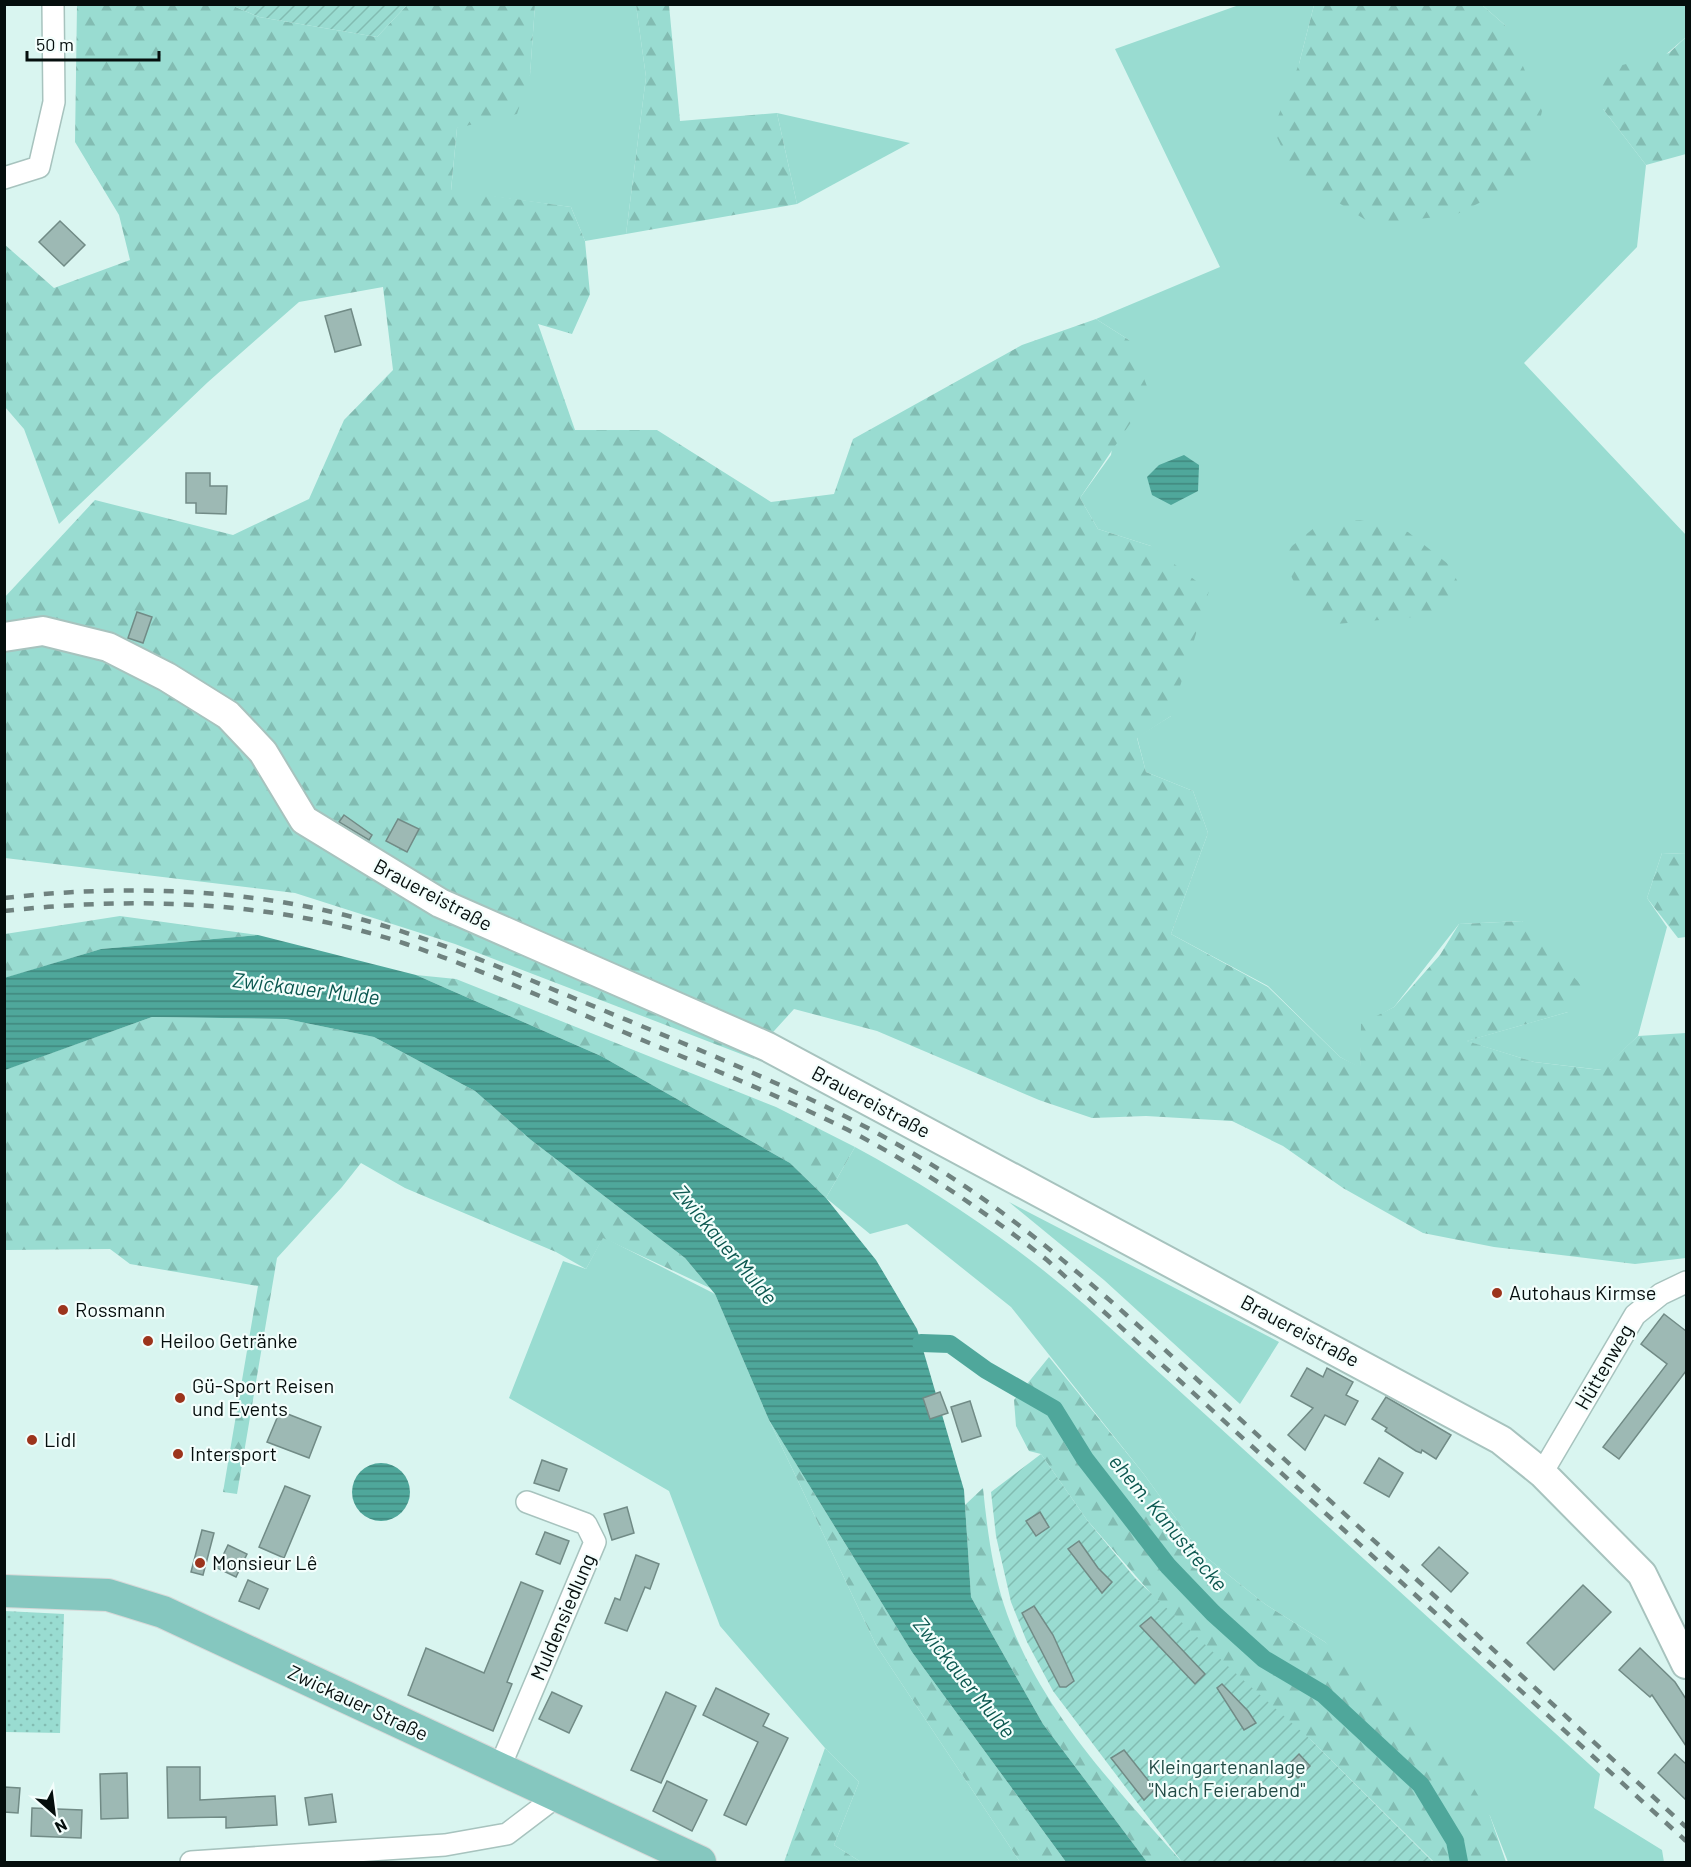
<svg xmlns="http://www.w3.org/2000/svg" width="1691" height="1867" font-family="Barlow,sans-serif">
<style>
.grass{fill:#99dcd1}
.forest{fill:url(#forest-firs)}
.park{fill:url(#park-dots)}
.garden{fill:url(#garden-furrows)}
.water{fill:url(#water-rules)}
.lines{fill:none;stroke-linecap:round;stroke-linejoin:round}
.canal{stroke:#4fa79b;stroke-width:18}
.building{fill:#9db9b4;stroke:#718b86;stroke-width:1.5}
.street-casing{stroke:#a7c3be;stroke-width:24}
.secondary-casing{stroke:#a7c3be;stroke-width:32}
.primary-casing{stroke:#d7d8d8;stroke-width:34}
.street{stroke:#fff;stroke-width:21}
.secondary{stroke:#fff;stroke-width:28}
.primary{stroke:#85c7bf;stroke-width:32}
.rail{stroke:#6f827f;stroke-width:4.5;stroke-dasharray:10 10;stroke-linecap:butt}
.poi-dot{fill:#9c341c;stroke:#f3fefc;stroke-width:2}
.labels{text-anchor:middle;stroke-width:4.5;stroke-linejoin:round;paint-order:stroke}
.street-label{font-size:20px;fill:#050e0d;stroke:#f3fefc}
.poi-label{font-size:20px;fill:#050e0d;stroke:#f3fefc;text-anchor:start}
.park-label{font-size:20px;fill:#234c46;stroke:#f3fefc}
.water-label{font-size:21px;font-style:italic;fill:#0c5850;stroke:#f3fefc}
</style>
<defs>
<pattern id="forest-firs" width="22" height="20" patternUnits="userSpaceOnUse" patternTransform="scale(1.5)"><rect width="22" height="20" fill="#99dcd1"/><path d="M5 1l3.5 6h-7zM16 11l3.5 6h-7z" fill="#82bcb2"/></pattern>
<pattern id="park-dots" width="8" height="8" patternUnits="userSpaceOnUse" patternTransform="scale(1.5)"><rect width="8" height="8" fill="#99dcd1"/><path d="M2 2h.1M6 6h.1" fill="none" stroke="#82bcb2" stroke-width="1.8" stroke-linecap="round"/></pattern>
<pattern id="garden-furrows" width="10" height="10" patternUnits="userSpaceOnUse" patternTransform="scale(1.5)"><rect width="10" height="10" fill="#99dcd1"/><path d="M-1 1l2-2M0 10L10 0M9 11l2-2" fill="none" stroke="#82bcb2"/></pattern>
<pattern id="water-rules" width="6" height="5" patternUnits="userSpaceOnUse" patternTransform="scale(1.5)"><rect width="6" height="5" fill="#4fa79b"/><path d="M0 2.5h6" fill="none" stroke="#40867d"/></pattern>
</defs>
<rect width="100%" height="100%" fill="#d9f5f0"/>
<!-- grass -->
<g class="grass">
<polygon points="535,5 636,5 646,77 626,234 585,241 571,207 451,191 457,128 530,75"/>
<polygon points="1239,5 1314,5 1299,64 1506,26 1482,5 1686,5 1686,37 1603,109 1646,165 1637,247 1524,363 1686,535 1686,854 1662,853 1647,898 1667,927 1638,1036 1602,1070 1534,1062 1466,1041 1568,1012 1522,921 1459,924 1394,1007 1362,1025 1360,1068 1340,1057 1268,986 1171,934 1208,833 1193,791 1146,772 1137,737 1171,716 1151,546 1098,529 1080,498 1111,455 1129,340 1096,319 1220,267 1115,49"/>
<polygon points="777,113 910,143 797,204"/>
<path d="M 855,1147 C 938,1192 1014,1243 1085,1305 L 1600,1774 L 1594,1808 L 1662,1850 L 1664,1862 L 1508,1862 L 1490,1816 L 1325,1642 L 1265,1604 L 1201,1553 L 1143,1473 L 1011,1307 L 907,1224 L 870,1234 L 826,1198 Z"/>
<polygon points="1009,1202 1279,1342 1240,1404 1104,1280"/>
<polygon points="603,1237 715,1294 769,1420 876,1645 1020,1862 861,1862 834,1845 859,1782 825,1748 720,1626 669,1491 509,1398 563,1261 586,1269"/>
</g>
<!-- forest -->
<g class="forest">
<polygon points="77,5 231,5 259,17 377,37 407,5 535,5 530,75 517,114 457,128 451,190 571,207 585,241 590,294 572,334 538,324 575,430 657,430 771,502 834,494 853,439 1022,345 1096,319 1129,340 1150,394 1080,498 1098,529 1151,546 1209,591 1171,716 1137,738 1146,772 1193,791 1208,833 1171,934 1268,987 1340,1057 1360,1067 1361,1024 1394,1007 1440,955 1459,924 1522,921 1582,986 1568,1012 1467,1041 1534,1062 1601,1070 1638,1036 1686,1033 1686,1258 1635,1264 1494,1247 1423,1233 1343,1188 1283,1146 1232,1121 1146,1116 1092,1118 1039,1100 877,1031 794,1009 756,1051 754,1059 455,944 295,893 5,858 4,598 95,500 233,535 309,499 344,420 393,370 383,287 299,302 208,382 59,524 24,429 5,407 4,244 54,288 130,260 119,215 75,142"/>
<polygon points="636,5 669,5 680,121 777,113 797,204 626,234 646,77"/>
<polygon points="1314,5 1482,5 1506,26 1542,111 1527,179 1455,215 1372,224 1295,175 1273,129 1299,64"/>
<polygon points="1686,37 1686,154 1646,165 1603,109 1595,72 1669,53"/>
<polygon points="1360,520 1408,532 1448,564 1465,595 1436,615 1336,624 1308,611 1281,555 1320,523"/>
<polygon points="1662,853 1686,854 1686,937 1678,938 1647,898"/>
<polygon points="120,916 258,935 101,949 5,978 5,934"/>
<polygon points="416,975 456,979 776,1107 855,1147 826,1198 790,1163 601,1056"/>
<polygon points="152,1017 286,1019 374,1037 475,1091 531,1140 685,1258 710,1288 603,1238 586,1269 556,1252 405,1188 361,1163 342,1187 277,1258 237,1494 223,1492 258,1286 130,1264 110,1249 5,1250 4,1070"/>
<polygon points="1049,1357 1143,1473 1201,1553 1265,1604 1325,1642 1397,1699 1461,1766 1490,1816 1506,1862 1434,1862 1311,1740 1223,1676 1087,1520 1041,1454 1029,1451 1016,1426 1014,1400"/>
<polygon points="769,1420 912,1652 1066,1862 1020,1862 876,1645"/>
<path d="M 983,1488 C 987,1528 992,1567 1004,1605 C 1037,1706 1113,1785 1182,1862 L 1147,1862 L 1043,1724 L 971,1597 L 965,1505 Z"/>
<polygon points="825,1748 859,1782 834,1845 861,1862 784,1862"/>
</g>
<!-- park -->
<polygon class="park" points="5,1611 64,1614 60,1733 5,1732"/>
<!-- garden -->
<g class="garden">
<polygon points="231,5 407,5 377,37 259,17"/>
<polygon points="1041,1454 1087,1520 1135,1578 1232,1670 1311,1740 1433,1862 1182,1862 1053,1691 1027,1642 1011,1602 996,1536 991,1492"/>
</g>
<!-- water -->
<g class="water">
<polygon points="1184,455 1199,465 1198,491 1171,505 1152,495 1147,477 1159,465"/>
<polygon points="258,935 416,975 601,1056 790,1163 826,1198 876,1260 917,1329 964,1490 971,1597 1043,1724 1147,1862 1066,1862 912,1652 769,1420 715,1294 685,1258 531,1140 475,1091 374,1037 286,1019 152,1017 5,1070 4,978 101,949"/>
<circle cx="381" cy="1492" r="29"/>
</g>
<g class="lines">
<!-- canal -->
<polyline class="canal" points="921,1343 950,1344 986,1370 1054,1409 1085,1459 1168,1566 1213,1613 1264,1659 1323,1694 1421,1785 1455,1841 1459,1862"/>
</g>
<!-- building -->
<g class="building">
<polygon points="60,221 85,245 64,266 39,242"/>
<polygon points="351,309 361,345 335,352 325,316"/>
<polygon points="186,473 210,473 210,486 227,486 226,514 196,513 196,503 186,503"/>
<polygon points="137,612 152,617 143,643 128,638"/>
<polygon points="344,815 372,835 369,840 339,822"/>
<polygon points="398,819 419,829 407,852 386,841"/>
<polygon points="1664,1314 1686,1331 1686,1371 1619,1459 1603,1447 1667,1364 1641,1344"/>
<polygon points="1307,1368 1323,1377 1327,1368 1353,1382 1346,1395 1358,1401 1345,1425 1325,1415 1305,1450 1288,1435 1313,1408 1291,1396"/>
<polygon points="940,1392 948,1413 930,1419 923,1398"/>
<polygon points="1386,1397 1451,1435 1436,1459 1422,1450 1421,1453 1416,1451 1385,1431 1387,1428 1372,1419"/>
<polygon points="970,1401 981,1436 962,1442 951,1407"/>
<polygon points="280,1411 321,1427 309,1458 267,1442"/>
<polygon points="1379,1458 1403,1473 1389,1497 1364,1483"/>
<polygon points="542,1460 567,1469 559,1491 534,1483"/>
<polygon points="285,1486 310,1496 284,1558 259,1547"/>
<polygon points="627,1507 634,1533 612,1540 604,1514"/>
<polygon points="1040,1512 1049,1527 1036,1536 1026,1521"/>
<polygon points="202,1530 214,1533 203,1575 191,1572"/>
<polygon points="545,1532 569,1541 560,1564 536,1554"/>
<polygon points="1079,1541 1098,1568 1112,1582 1102,1593 1068,1549"/>
<polygon points="228,1545 247,1554 236,1577 217,1568"/>
<polygon points="1439,1547 1468,1573 1451,1592 1422,1565"/>
<polygon points="636,1555 659,1564 650,1589 645,1587 627,1631 605,1623 615,1598 620,1600"/>
<polygon points="248,1580 268,1589 259,1609 239,1601"/>
<polygon points="521,1582 543,1591 507,1682 512,1684 493,1731 408,1695 426,1648 484,1673"/>
<polygon points="1583,1585 1611,1612 1554,1670 1527,1643"/>
<polygon points="1034,1606 1053,1635 1074,1681 1066,1687 1060,1687 1022,1613"/>
<polygon points="1151,1617 1205,1674 1195,1684 1140,1626"/>
<polygon points="1640,1648 1675,1682 1686,1699 1686,1746 1652,1695 1650,1697 1619,1670"/>
<polygon points="1222,1684 1248,1711 1256,1723 1244,1730 1217,1688"/>
<polygon points="716,1688 769,1714 763,1726 788,1738 746,1825 724,1815 758,1742 703,1715"/>
<polygon points="552,1692 582,1706 569,1733 539,1719"/>
<polygon points="666,1692 696,1706 661,1783 631,1770"/>
<polygon points="1124,1750 1155,1789 1144,1800 1111,1758"/>
<polygon points="1299,1754 1310,1766 1298,1778 1289,1769 1289,1764"/>
<polygon points="1675,1754 1686,1764 1686,1800 1658,1773"/>
<polygon points="167,1767 200,1767 200,1800 275,1796 277,1825 226,1828 226,1817 168,1818"/>
<polygon points="127,1773 128,1818 101,1819 100,1774"/>
<polygon points="667,1781 707,1800 692,1831 653,1811"/>
<polygon points="4,1787 20,1788 18,1813 4,1812"/>
<polygon points="332,1794 336,1822 309,1825 305,1798"/>
<polygon points="32,1808 82,1810 81,1838 31,1836"/>
</g>
<g class="lines">
<!-- street casing -->
<g class="street-casing">
<g id="street">
<polyline points="4,178 39,167 54,102 53,4"/>
<polyline points="1542,1473 1635,1315 1661,1294 1686,1282"/>
<polyline points="499,1769 595,1542 586,1524 527,1502"/>
<polyline points="191,1862 445,1845 507,1834 557,1796"/>
</g>
</g>
<!-- secondary casing -->
<g class="secondary-casing">
<polyline id="secondary" points="4,637 43,631 108,647 167,677 228,715 263,752 304,820 440,903 768,1047 1501,1440 1542,1473 1642,1574 1686,1664"/>
</g>
<!-- primary casing -->
<g class="primary-casing">
<polyline id="primary" points="4,1591 108,1595 163,1612 700,1862"/>
</g>
<!-- street -->
<use href="#street" class="street"/>
<!-- secondary -->
<use href="#secondary" class="secondary"/>
<!-- primary -->
<use href="#primary" class="primary"/>
<!-- rail -->
<g class="rail">
<path d="M 4,898 C 126,884 253,888 371,922 C 441,942 509,971 576,999 C 696,1049 818,1095 929,1163 C 1049,1237 1149,1336 1252,1430 C 1397,1561 1542,1694 1686,1827"/>
<path d="M 4,911 C 139,896 277,901 406,944 C 488,972 567,1008 647,1042 C 717,1071 787,1099 854,1133 C 922,1169 986,1212 1047,1260 L 1686,1841"/>
</g>
</g>
<!-- markers -->
<g class="poi-dot">
<circle cx="1497" cy="1293" r="6"/>
<circle cx="63" cy="1310" r="6"/>
<circle cx="148" cy="1341" r="6"/>
<circle cx="180" cy="1398" r="6"/>
<circle cx="32" cy="1440" r="6"/>
<circle cx="178" cy="1454" r="6"/>
<circle cx="200" cy="1563" r="6"/>
</g>
<g class="labels">
<!-- street labels -->
<g class="street-label">
<text transform="translate(433 895) rotate(28)" y="7">Brauereistraße</text>
<text transform="translate(871 1102) rotate(28)" y="7">Brauereistraße</text>
<text transform="translate(1300 1331) rotate(28)" y="7">Brauereistraße</text>
<text transform="translate(1604 1367) rotate(-60)" y="7">Hüttenweg</text>
<text transform="translate(563 1617) rotate(-67)" y="7">Muldensiedlung</text>
<text transform="translate(358 1703) rotate(25)" y="7">Zwickauer Straße</text>
</g>
<!-- poi labels -->
<g class="poi-label">
<text x="1509" y="1300">Autohaus Kirmse</text>
<text x="75" y="1317">Rossmann</text>
<text x="160" y="1348">Heiloo Getränke</text>
<text x="192" y="1393">Gü-Sport Reisen<tspan x="192" dy="23">und Events</tspan></text>
<text x="44" y="1447">Lidl</text>
<text x="190" y="1461">Intersport</text>
<text x="212" y="1570">Monsieur Lê</text>
</g>
<!-- park labels -->
<g class="park-label">
<text x="1227" y="1774">Kleingartenanlage<tspan x="1227" dy="23">"Nach Feierabend"</tspan></text>
</g>
<!-- water labels -->
<g class="water-label">
<text transform="translate(306 989) rotate(7)" y="7">Zwickauer Mulde</text>
<text transform="translate(725 1245) rotate(50)" y="7">Zwickauer Mulde</text>
<text transform="translate(1168 1523) rotate(50)" y="7">ehem. Kanustrecke</text>
<text transform="translate(964 1678) rotate(51)" y="7">Zwickauer Mulde</text>
</g>
</g>
<!-- border -->
<rect width="1691" height="1867" fill="none" stroke="#050e0d" stroke-width="12"/>
<!-- north arrow -->
<g transform="translate(54 1813) rotate(152)" stroke="#f3fefc" stroke-width="4.5" paint-order="stroke">
<path d="M0-4.5L10 22L0 15L-10 22Z" fill="#050e0d"/>
<text y="-9" font-size="16" font-weight="bold" text-anchor="middle" fill="#050e0d">N</text>
</g>
<!-- scale -->
<path d="M27 51v9h132v-9" fill="none" stroke="#050e0d" stroke-width="3"/>
<text x="36" y="51" font-size="18" fill="#050e0d" stroke="#f3fefc" stroke-width="4.5" paint-order="stroke">50 m</text>
</svg>
